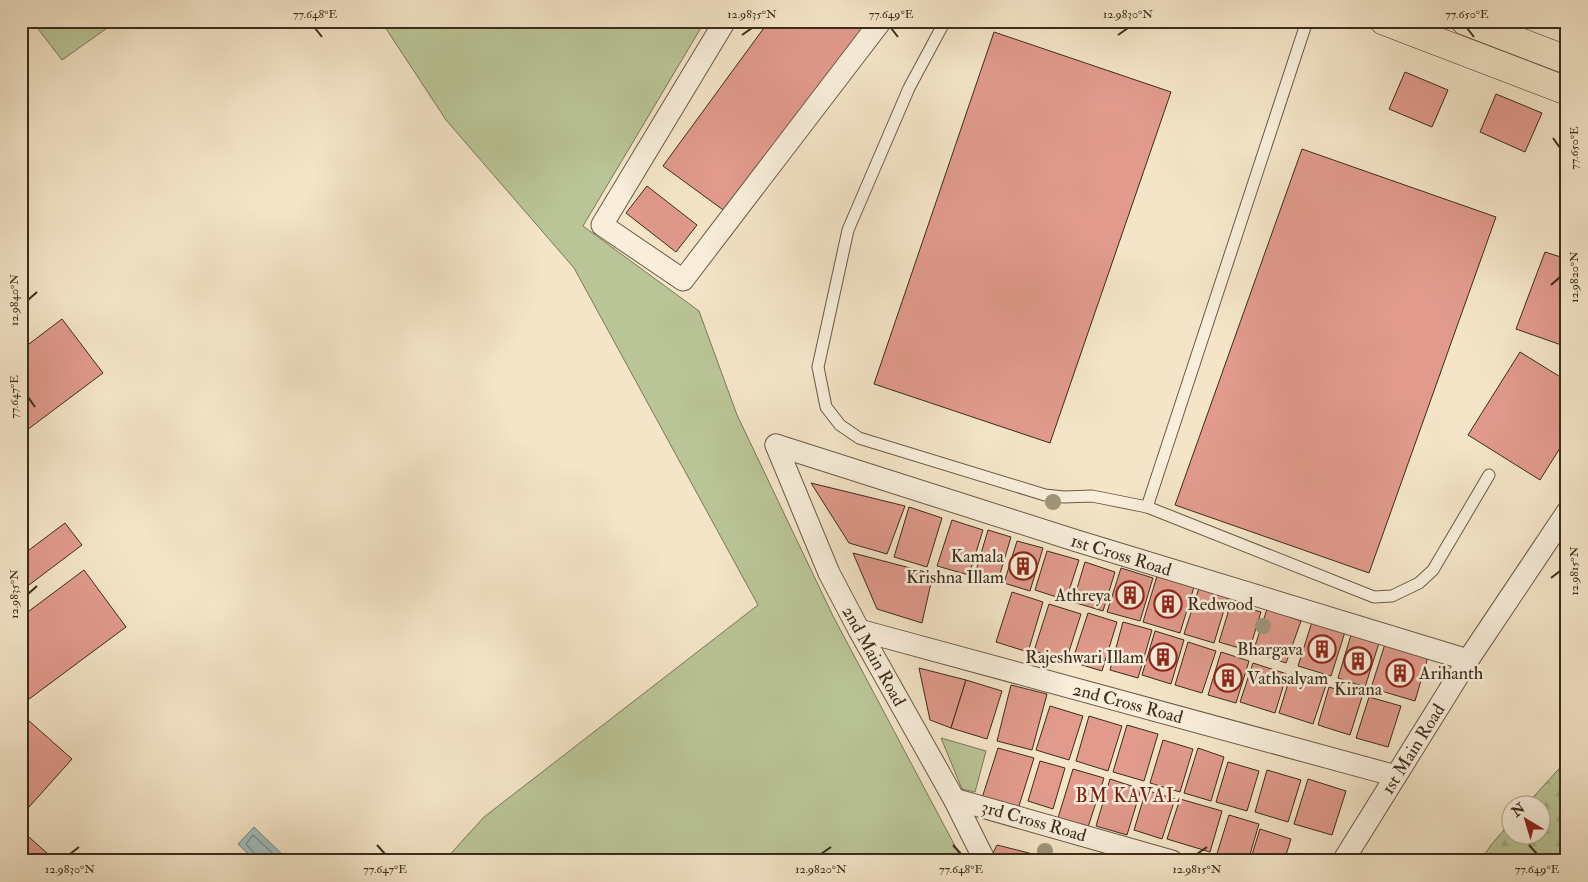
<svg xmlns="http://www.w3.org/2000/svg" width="1588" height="882" font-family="'IM FELL Double Pica',serif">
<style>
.green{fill:#bac597;stroke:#7a7859}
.forest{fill:url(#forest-firs);stroke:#7a7859}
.water{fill:#9ebdbd;stroke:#76837c}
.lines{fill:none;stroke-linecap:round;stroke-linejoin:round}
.shore{stroke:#6c746c;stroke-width:1}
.building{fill:#e19a8c;stroke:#3b2c1b}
.service-casing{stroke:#695a46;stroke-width:13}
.minor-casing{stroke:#695a46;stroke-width:23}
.primary-casing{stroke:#3b2c1b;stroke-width:29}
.service{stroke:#f8eedb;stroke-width:11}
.minor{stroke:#f8eedb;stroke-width:21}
.primary{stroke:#f4e5c8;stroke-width:28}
.tree{fill:#a0947a}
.ticks{fill:none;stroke:#3b2c1b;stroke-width:2}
.labels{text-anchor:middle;stroke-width:5;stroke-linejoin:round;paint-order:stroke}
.street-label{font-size:18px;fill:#3b2c1b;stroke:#f8eedb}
.poi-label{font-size:18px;fill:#3b2c1b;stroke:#f8eedb;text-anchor:end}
.neighbourhood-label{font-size:19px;letter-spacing:1px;fill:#7a1f14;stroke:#f8eedb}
.neatline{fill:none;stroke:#3b2c1b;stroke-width:2}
.ticks-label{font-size:12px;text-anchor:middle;fill:#3b2c1b}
</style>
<defs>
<pattern id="forest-firs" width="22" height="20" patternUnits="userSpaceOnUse" patternTransform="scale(1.25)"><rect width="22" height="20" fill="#bac597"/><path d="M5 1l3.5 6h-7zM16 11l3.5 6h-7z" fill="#a1a982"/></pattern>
</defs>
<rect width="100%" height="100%" fill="#f4e5c8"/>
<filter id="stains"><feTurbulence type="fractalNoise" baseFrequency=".004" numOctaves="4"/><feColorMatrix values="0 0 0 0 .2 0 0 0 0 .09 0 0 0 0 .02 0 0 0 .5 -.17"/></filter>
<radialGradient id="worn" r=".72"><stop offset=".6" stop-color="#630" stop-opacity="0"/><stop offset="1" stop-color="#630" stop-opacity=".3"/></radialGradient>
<!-- green -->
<g class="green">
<polygon points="32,21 117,21 62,60"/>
<polygon points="381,21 705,21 583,226 699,311 737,415 833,616 963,861 444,861 484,817 758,605 574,268 446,120"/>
<polygon points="941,738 986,751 975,792 962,789"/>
</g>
<!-- forest -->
<polygon class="forest" points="1567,760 1567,861 1480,861 1491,845 1510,823 1510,834 1540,834 1540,804 1527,804"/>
<!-- water -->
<polygon class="water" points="254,827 288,860 287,861 256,861 238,844"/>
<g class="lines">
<!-- shore -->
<polyline class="shore" points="259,861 257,856 246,844 253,835 281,861"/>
</g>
<!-- building -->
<g class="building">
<polygon points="769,21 860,21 865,25 726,212 663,166"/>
<polygon points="994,32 1171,92 1050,443 874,384"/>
<polygon points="1405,72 1448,90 1432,127 1389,109"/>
<polygon points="1496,94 1542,113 1525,152 1480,132"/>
<polygon points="1302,149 1496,217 1369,573 1175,505"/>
<polygon points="647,186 697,225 676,252 626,213"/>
<polygon points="1545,252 1567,259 1567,347 1516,329"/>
<polygon points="62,319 103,373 23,433 21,430 21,350"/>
<polygon points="1520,352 1567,381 1567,437 1540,480 1468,435"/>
<polygon points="811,483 905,506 887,554 849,543"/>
<polygon points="909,507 942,518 927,567 894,557"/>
<polygon points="952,520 983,530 969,575 937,566"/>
<polygon points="65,523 82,545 21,591 21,556"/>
<polygon points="988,530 1011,537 997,584 974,577"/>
<polygon points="1017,541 1043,548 1030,591 1004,583"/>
<polygon points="1047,551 1079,560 1066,600 1035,590"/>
<polygon points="853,553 933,574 922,623 877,609"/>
<polygon points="1085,562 1115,572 1103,611 1073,602"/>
<polygon points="1121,568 1153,578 1140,621 1107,612"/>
<polygon points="84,570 126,627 21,705 21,617"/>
<polygon points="1157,576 1194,587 1180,633 1143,622"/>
<polygon points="1199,588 1228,597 1214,643 1184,634"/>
<polygon points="1012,592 1043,602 1028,652 996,642"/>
<polygon points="1231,603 1261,612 1249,651 1219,642"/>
<polygon points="1049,604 1081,614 1066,661 1034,651"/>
<polygon points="1267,609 1301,621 1286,663 1253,652"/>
<polygon points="1088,613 1117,622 1102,671 1072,662"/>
<polygon points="1123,622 1152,630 1138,678 1110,670"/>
<polygon points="1312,622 1345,632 1331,676 1298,666"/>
<polygon points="1155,631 1184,640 1171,684 1142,675"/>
<polygon points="1351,635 1379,643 1365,687 1338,678"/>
<polygon points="1188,642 1216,651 1202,693 1175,685"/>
<polygon points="1385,644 1428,657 1415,701 1371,688"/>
<polygon points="1221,652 1249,661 1236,703 1208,695"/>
<polygon points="1253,663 1287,674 1275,713 1240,702"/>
<polygon points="919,668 966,680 951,728 930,720"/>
<polygon points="1291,674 1326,685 1313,724 1279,713"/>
<polygon points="966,680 1002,691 987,739 951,728"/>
<polygon points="1011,685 1047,694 1032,750 997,741"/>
<polygon points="1329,687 1362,697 1350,735 1318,725"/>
<polygon points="1369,697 1401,706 1388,747 1356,738"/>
<polygon points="1050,706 1083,716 1069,760 1036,750"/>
<polygon points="1089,716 1122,726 1108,771 1076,761"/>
<polygon points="28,720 72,759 21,816 21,728"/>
<polygon points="1127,725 1158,734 1144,781 1113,772"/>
<polygon points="1163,740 1193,749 1180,792 1150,783"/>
<polygon points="998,748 1034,758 1018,809 982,798"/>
<polygon points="1198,748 1224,757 1211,801 1184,793"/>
<polygon points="1040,761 1065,768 1053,809 1028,801"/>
<polygon points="1228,762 1259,771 1247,811 1216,802"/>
<polygon points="1073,769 1104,778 1088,827 1058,818"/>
<polygon points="1267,770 1301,780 1288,822 1255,812"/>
<polygon points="1110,779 1141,789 1127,835 1096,826"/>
<polygon points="1308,779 1346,791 1332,835 1294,824"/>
<polygon points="1146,790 1175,799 1162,839 1134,830"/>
<polygon points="1180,799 1222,811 1210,852 1167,839"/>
<polygon points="1229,815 1259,824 1248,861 1228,861 1216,857"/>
<polygon points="1260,829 1291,839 1284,861 1250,861"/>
<polygon points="21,830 56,861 21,861"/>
<polygon points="997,845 1045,857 1044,861 995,861 992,855"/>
</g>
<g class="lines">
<!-- service casing -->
<g class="service-casing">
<g id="service">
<polyline points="945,21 909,88 848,230 818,367 826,407 840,425 859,438 1045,495 1064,497 1092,496 1147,507 1374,597 1392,596 1419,583 1433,570 1489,475"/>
<polyline points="1147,507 1307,21"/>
</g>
</g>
<!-- minor casing -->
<g class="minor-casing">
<g id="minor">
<polyline points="725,21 602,225 683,280 881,21"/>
<polyline points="776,445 1077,541 1468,660"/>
<polyline points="776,445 829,573 859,630 954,799 985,861"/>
<polyline points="859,630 1396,776"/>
<polyline points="954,799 1172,861"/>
<polyline points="1343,861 1468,660 1567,512"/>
</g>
</g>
<!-- primary casing -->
<g class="primary-casing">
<g id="primary">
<polyline points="1384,21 1567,91"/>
<polyline points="1465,21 1567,60"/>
</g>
</g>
<!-- service -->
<use href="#service" class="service"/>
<!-- minor -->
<use href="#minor" class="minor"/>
<!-- primary -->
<use href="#primary" class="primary"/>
</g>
<!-- trees -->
<g class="tree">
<circle cx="1053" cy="502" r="8"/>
<circle cx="1263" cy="626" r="8"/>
<circle cx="1045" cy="851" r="8"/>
</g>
<!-- ticks -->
<path class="ticks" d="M 315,28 L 322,37M 891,28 L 898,37M 1467,28 L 1474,37M 742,35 L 752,28M 1118,35 L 1128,28M 1553,138 L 1560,148M 1551,285 L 1560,277M 28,300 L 37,292M 28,397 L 35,407M 1551,578 L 1560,571M 28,594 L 37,586M 377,845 L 385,854M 953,845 L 961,854M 1529,845 L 1537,854M 70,854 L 79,847M 821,854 L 831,847M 1197,854 L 1207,847"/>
<!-- icons -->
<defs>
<g id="building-ring" transform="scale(1.4375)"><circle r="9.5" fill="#f8eedb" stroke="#8f2418" stroke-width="1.5"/><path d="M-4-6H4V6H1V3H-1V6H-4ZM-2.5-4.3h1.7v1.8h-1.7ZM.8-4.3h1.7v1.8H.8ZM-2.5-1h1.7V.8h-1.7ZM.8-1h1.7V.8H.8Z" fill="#8f2418"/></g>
</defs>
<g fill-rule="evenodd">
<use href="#building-ring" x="1023" y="566"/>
<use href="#building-ring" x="1130" y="595"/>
<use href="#building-ring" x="1168" y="604"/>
<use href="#building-ring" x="1322" y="649"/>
<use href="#building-ring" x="1163" y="657"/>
<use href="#building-ring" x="1358" y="661"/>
<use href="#building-ring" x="1400" y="673"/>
<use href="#building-ring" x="1228" y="678"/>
</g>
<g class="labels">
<!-- street labels -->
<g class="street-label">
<text transform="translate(1121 555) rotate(17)" y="6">1st Cross Road</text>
<text transform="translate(874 656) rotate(61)" y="6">2nd Main Road</text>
<text transform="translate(1128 703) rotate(15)" y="6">2nd Cross Road</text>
<text transform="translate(1413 749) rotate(-58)" y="6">1st Main Road</text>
<text transform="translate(1034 821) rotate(16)" y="6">3rd Cross Road</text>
</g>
<!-- poi labels -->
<g class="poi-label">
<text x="1004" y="562">Kamala<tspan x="1004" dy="21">Krishna Illam</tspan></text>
<text x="1111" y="601">Athreya</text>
<text x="1187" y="610" text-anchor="start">Redwood</text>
<text x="1303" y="655">Bhargava</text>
<text x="1144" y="663">Rajeshwari Illam</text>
<text x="1419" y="679" text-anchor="start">Arihanth</text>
<text x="1247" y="684" text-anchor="start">Vathsalyam</text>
<text x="1358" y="695" text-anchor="middle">Kirana</text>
</g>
<!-- neighbourhood labels -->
<g class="neighbourhood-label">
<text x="1128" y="802">BM KAVAL</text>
</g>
</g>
<!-- margin -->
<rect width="1588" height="882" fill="none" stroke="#f4e5c8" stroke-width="55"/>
<!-- north arrow -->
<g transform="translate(1526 820) rotate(322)"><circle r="24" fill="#f8eedb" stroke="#aca08e"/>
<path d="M0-4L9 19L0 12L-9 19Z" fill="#8f2418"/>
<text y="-8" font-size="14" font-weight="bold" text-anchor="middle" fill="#3b2c1b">N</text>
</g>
<rect x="28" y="28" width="1532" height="826" class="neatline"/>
<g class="ticks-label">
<text x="315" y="18">77.648°E</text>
<text x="752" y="18">12.9835°N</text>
<text x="891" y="18">77.649°E</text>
<text x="1128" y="18">12.9830°N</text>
<text x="1467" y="18">77.650°E</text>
<text transform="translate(1574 148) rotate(-90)" y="4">77.650°E</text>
<text transform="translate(1574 277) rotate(-90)" y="4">12.9820°N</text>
<text transform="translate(14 300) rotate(-90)" y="4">12.9840°N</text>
<text transform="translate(14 397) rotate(-90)" y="4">77.647°E</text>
<text transform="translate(1574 571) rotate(-90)" y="4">12.9815°N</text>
<text transform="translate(14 594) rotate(-90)" y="4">12.9835°N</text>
<text x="70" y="873">12.9830°N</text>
<text x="385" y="873">77.647°E</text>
<text x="821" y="873">12.9820°N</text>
<text x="961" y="873">77.648°E</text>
<text x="1197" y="873">12.9815°N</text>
<text x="1537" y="873">77.649°E</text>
</g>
<rect width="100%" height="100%" filter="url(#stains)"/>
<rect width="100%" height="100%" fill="url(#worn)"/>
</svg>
